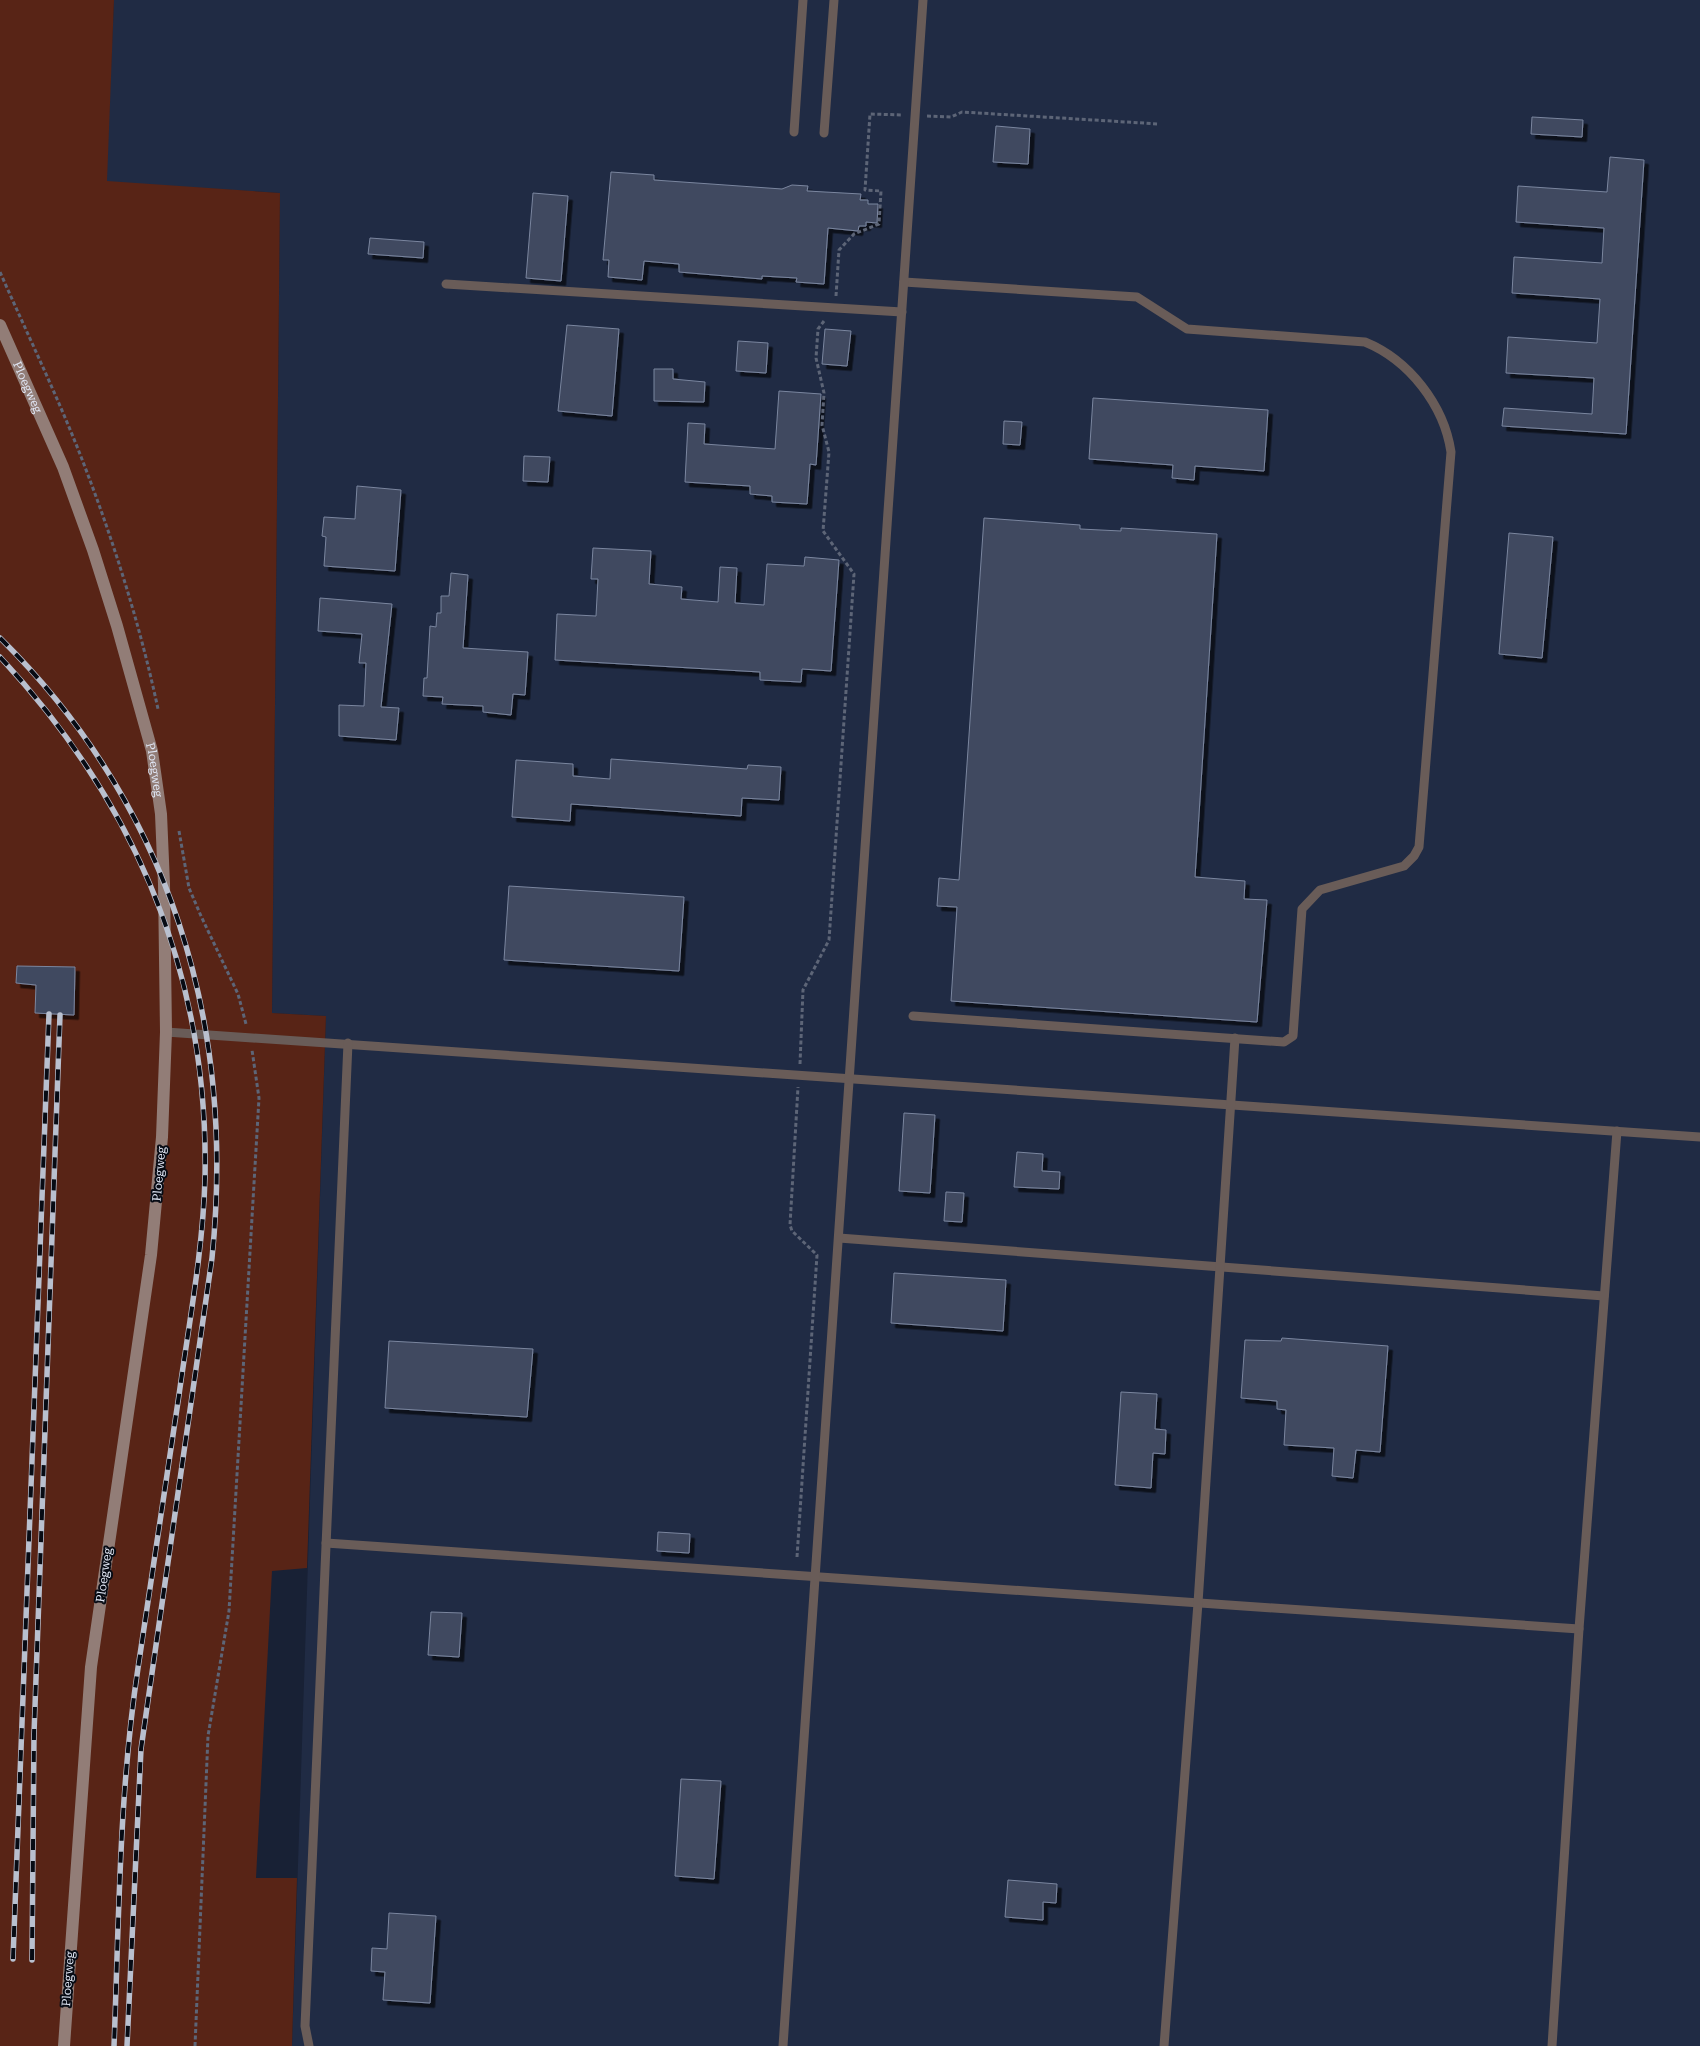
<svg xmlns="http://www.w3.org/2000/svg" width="1700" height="2046" font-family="'Roboto Serif',serif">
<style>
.built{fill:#202b44}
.green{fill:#582416}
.building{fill:#3f4960;stroke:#7b869f;filter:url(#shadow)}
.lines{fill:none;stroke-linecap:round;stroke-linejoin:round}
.path{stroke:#5d6577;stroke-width:3;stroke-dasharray:4 2.5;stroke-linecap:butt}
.lane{stroke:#695c58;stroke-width:9}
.secondary{stroke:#927d77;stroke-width:12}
.rail-casing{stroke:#b9c0cf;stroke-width:5.5}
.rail{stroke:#070b14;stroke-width:4;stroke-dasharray:11;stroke-linecap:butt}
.labels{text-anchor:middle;stroke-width:4;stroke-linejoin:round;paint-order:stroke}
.street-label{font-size:12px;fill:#e0e6f4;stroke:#070b14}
</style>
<defs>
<filter id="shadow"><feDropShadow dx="4.5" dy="4.5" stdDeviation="0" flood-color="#0009"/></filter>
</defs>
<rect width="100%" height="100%" fill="#182135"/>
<!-- built -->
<polygon class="built" points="114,0 1700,0 1700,2046 292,2046 326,1016 272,1013 280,193 106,182"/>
<!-- green -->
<polygon class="green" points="0,0 114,0 107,181 280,193 272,1013 326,1016 307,1568 272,1571 256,1878 297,1878 292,2046 0,2046"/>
<!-- building -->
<g class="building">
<polygon points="1532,117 1583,120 1582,137 1531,134"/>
<polygon points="996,126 1030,129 1028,164 993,162"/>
<polygon points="1610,157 1644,160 1626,434 1502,426 1504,408 1592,414 1594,378 1506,373 1508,337 1597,343 1600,299 1512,293 1514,257 1602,263 1604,228 1516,222 1518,186 1607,192"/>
<polygon points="611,172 654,175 654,180 782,189 792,185 808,186 807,191 861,194 860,200 868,200 868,204 878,204 877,223 866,222 866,226 859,226 858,231 828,228 824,284 796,282 797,278 762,276 762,279 679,272 679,264 644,261 642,280 608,277 609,260 603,260"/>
<polygon points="533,193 568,196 561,281 526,278"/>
<polygon points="370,238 424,242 423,258 368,254"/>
<polygon points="567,325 619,329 612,416 558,411"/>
<polygon points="825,329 851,331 847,366 822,364"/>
<polygon points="738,341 768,343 766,373 736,371"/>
<polygon points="654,369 673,369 673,379 705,382 704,402 654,401"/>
<polygon points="779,391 821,394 816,465 810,464 807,504 772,502 772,496 750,494 750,486 685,482 688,423 705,424 704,444 775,449"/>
<polygon points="1093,398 1268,410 1264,471 1195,466 1194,480 1172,478 1173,465 1089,459"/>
<polygon points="1004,421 1022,422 1020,445 1003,444"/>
<polygon points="524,456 550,457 548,482 523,481"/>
<polygon points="357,486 401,490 395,571 324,566 326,537 322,536 324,517 355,519"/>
<polygon points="984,518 1080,525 1080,529 1121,531 1121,528 1217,534 1195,877 1245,881 1244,899 1267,900 1257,1022 951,1001 957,907 937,906 939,878 959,880"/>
<polygon points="1509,533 1553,537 1542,658 1499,654"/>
<polygon points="593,548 651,551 649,584 682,587 681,599 718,602 720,567 737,568 735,603 764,605 767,564 804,566 805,557 839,560 831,671 802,669 801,682 760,680 760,672 555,660 557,614 596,616 598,579 591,579"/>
<polygon points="451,573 468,575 463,648 528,652 525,695 513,694 511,715 483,712 483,706 442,704 443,697 423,696 424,678 427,678 430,626 436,627 437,613 441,613 441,596 449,596"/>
<polygon points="320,598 392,604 381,707 399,708 396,740 339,736 339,705 364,706 366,663 359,663 362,634 318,631"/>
<polygon points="611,759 747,769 748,765 781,767 779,800 742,798 741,816 571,804 570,821 512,817 516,760 573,764 573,776 610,779"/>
<polygon points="509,886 684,897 679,971 504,960"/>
<polygon points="17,966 75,967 74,1015 35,1013 36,985 16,983"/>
<polygon points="904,1113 935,1115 930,1193 899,1191"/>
<polygon points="1017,1152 1043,1154 1042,1171 1060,1172 1059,1189 1014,1187"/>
<polygon points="946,1192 964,1193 962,1222 944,1221"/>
<polygon points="894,1273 1006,1280 1003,1331 891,1323"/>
<polygon points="1282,1338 1388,1346 1380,1452 1356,1450 1353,1478 1332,1476 1334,1448 1284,1445 1286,1410 1277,1409 1277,1401 1241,1398 1245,1340 1281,1341"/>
<polygon points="389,1341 533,1349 527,1417 385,1408"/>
<polygon points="1121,1392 1157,1394 1155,1429 1166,1430 1165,1454 1153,1453 1151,1488 1115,1485"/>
<polygon points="658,1532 690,1534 689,1553 657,1551"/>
<polygon points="431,1612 462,1613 459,1657 428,1655"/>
<polygon points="681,1779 721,1781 714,1879 675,1876"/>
<polygon points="1008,1880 1057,1884 1056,1903 1043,1902 1043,1920 1005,1917"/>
<polygon points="389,1913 436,1916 430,2003 383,2000 385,1972 371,1971 372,1948 387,1949"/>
</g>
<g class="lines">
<!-- path -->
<g class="path">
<polyline points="927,116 951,117 962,112 1159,124"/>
<path d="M 0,272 C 26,331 54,389 78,449 C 111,533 139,620 158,709"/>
<polyline points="836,296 839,250 854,234 879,224 881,191 865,190 870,114 903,115"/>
<polyline points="179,831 189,888 201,916 238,994 246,1024"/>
<polyline points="800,1064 803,990 829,940 854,574 823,531 829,452 822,425 824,393 816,358 818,329 824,321"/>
<polyline points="797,1557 817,1255 792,1231 790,1225 798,1087"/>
<polyline points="195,2046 208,1736 229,1611 259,1098 252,1050"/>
</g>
<!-- lane -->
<g class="lane">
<polyline points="794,132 803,0"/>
<polyline points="824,133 834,0"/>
<path d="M 904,282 L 1137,297 L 1187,329 L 1365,342 C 1409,360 1444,405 1451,452 L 1419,847 L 1414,856 L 1404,866 L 1320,890 L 1302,909 L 1293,1036 L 1284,1042 L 913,1016"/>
<polyline points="446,284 902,312"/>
<polyline points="166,1032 1700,1137"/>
<polyline points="839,1238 1604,1296"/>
<polyline points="326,1543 1579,1629"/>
<polyline points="309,2046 305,2026 348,1043"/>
<polyline points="783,2046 923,0"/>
<polyline points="1164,2046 1198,1603 1235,1038"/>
<polyline points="1552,2046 1579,1629 1617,1131"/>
</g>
<!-- secondary -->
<path class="secondary" id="s1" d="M 0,325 L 63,467 L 93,550 L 117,626 L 152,751 L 161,814 L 164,884 L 166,1032 L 162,1137 L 151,1255 L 91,1667 L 64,2046"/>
<!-- rail casing -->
<g class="rail-casing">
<g id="rail">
<path d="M 0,638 C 170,806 236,1023 212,1258 L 141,1749 L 127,2046"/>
<path d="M 0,657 C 136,803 209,977 205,1178 C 203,1250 189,1323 179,1395 C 165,1486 152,1577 138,1668 C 119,1793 119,1920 114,2046"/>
<polyline points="13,1959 49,1014"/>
<polyline points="32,1960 34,1734 60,1015"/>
</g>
</g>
<!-- rail -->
<use href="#rail" class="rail"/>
</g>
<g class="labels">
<!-- street labels -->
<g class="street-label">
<text dy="4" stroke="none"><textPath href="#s1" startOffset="68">Ploegweg</textPath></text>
<text dy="4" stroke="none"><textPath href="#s1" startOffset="472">Ploegweg</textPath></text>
<text transform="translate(159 1174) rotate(-85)" y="4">Ploegweg</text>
<text transform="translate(104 1575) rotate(-82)" y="4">Ploegweg</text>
<text transform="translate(68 1979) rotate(-86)" y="4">Ploegweg</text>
</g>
</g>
</svg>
